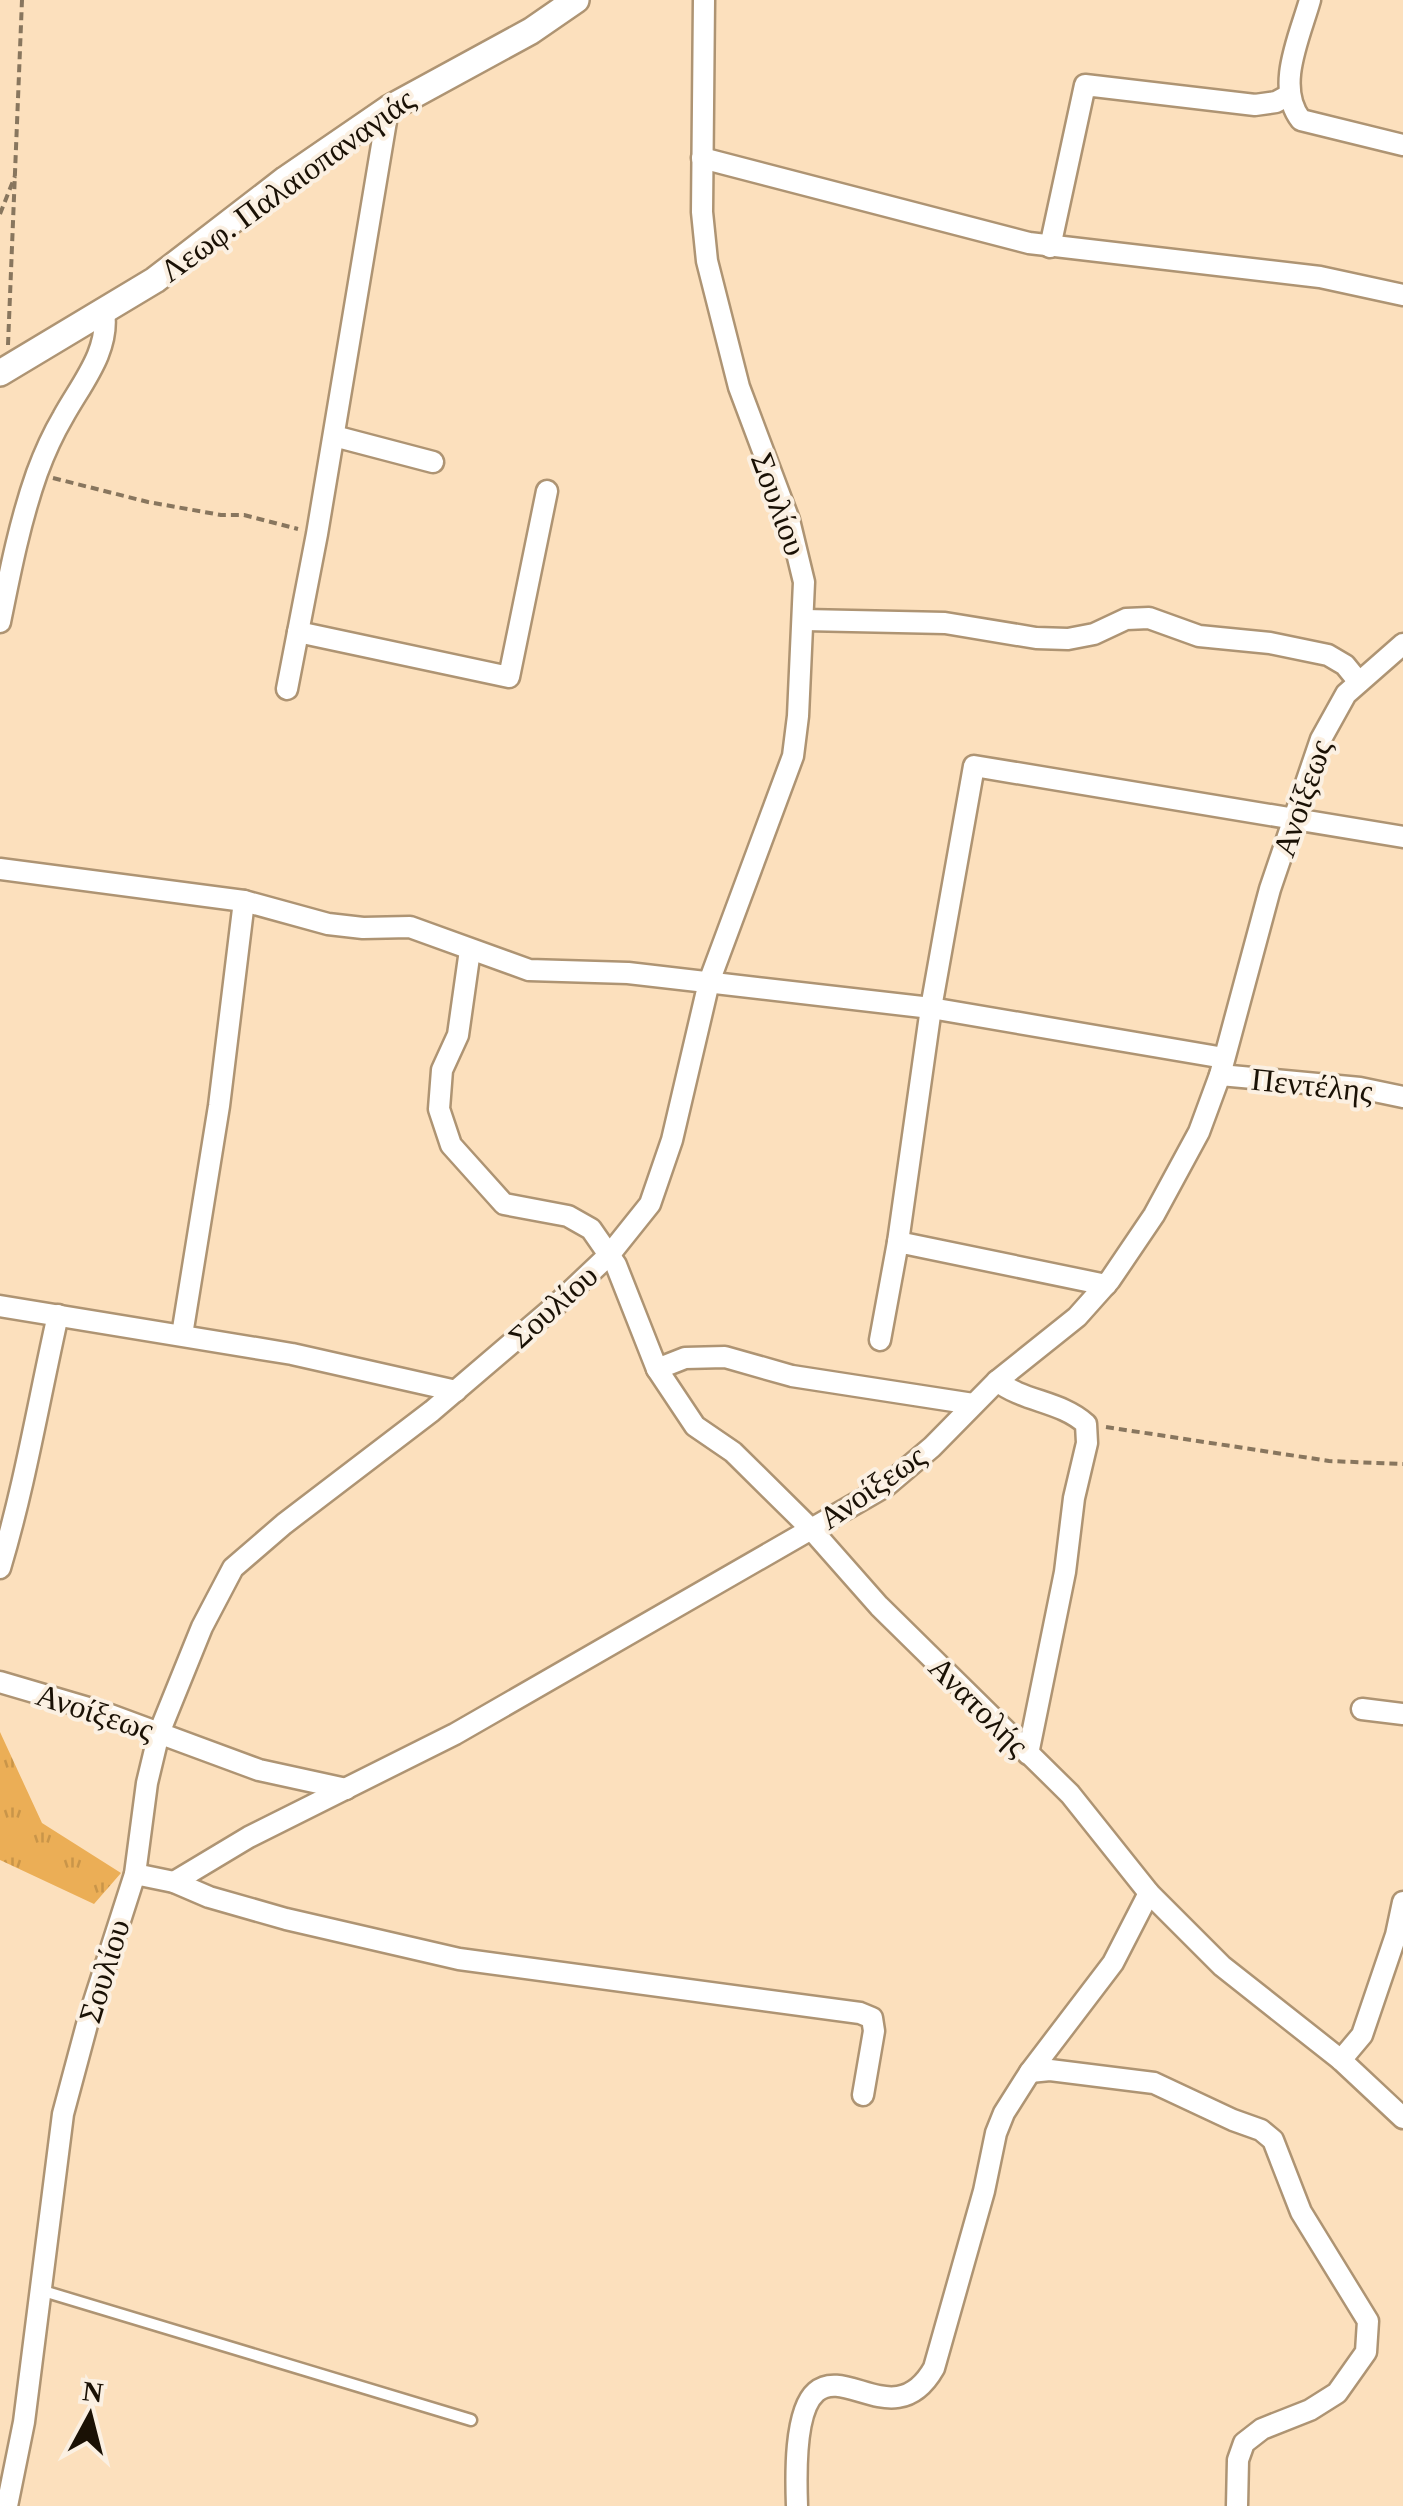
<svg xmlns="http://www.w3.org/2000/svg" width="1403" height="2506" font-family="'Times New Roman',serif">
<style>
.grass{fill:url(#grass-tufts)}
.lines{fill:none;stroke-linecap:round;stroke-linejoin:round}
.service-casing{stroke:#ae9473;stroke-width:15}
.minor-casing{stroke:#ae9473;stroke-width:25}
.tertiary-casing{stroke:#ae9473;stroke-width:30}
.path{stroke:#88765e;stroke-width:4;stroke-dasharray:8 5;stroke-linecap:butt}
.service{stroke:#fff;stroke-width:10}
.minor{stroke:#fff;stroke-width:20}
.tertiary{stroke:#fff;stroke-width:25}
.labels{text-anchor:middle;stroke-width:8;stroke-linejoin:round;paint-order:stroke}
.street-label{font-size:32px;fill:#1a1105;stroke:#fbf0e2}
</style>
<defs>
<pattern id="grass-tufts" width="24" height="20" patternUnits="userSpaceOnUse" patternTransform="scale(2.5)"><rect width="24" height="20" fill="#ebae56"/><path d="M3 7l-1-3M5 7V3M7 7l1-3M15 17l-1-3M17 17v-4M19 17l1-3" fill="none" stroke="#c99549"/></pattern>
</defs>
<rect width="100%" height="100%" fill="#fce0bd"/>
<!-- grass -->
<polygon class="grass" points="0,1732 42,1823 121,1873 94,1904 0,1860"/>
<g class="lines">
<!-- service casing -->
<g class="service-casing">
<polyline id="service" points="40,2290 471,2420"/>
</g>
<!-- minor casing -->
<g class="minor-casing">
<g id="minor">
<path d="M 1310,0 C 1300,36 1275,87 1301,120 L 1403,145"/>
<polyline points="702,158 1029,243 1320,277 1403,295"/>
<polyline points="1050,247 1085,85 1255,105 1276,102 1289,95"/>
<polyline points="334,436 433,462"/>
<polyline points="805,620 945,623 1036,638 1068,639 1094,634 1126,619 1149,618 1199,636 1270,643 1328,655 1345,665 1358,681"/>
<path d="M 0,622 C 10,572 20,521 37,473 C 44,454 53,434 63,417 C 81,384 110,351 104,312"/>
<polyline points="298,632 509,677 547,491"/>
<polyline points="287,689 317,534 388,109"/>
<polyline points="0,869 244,901 328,924 363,928 410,927 529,970 628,973 931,1008 974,766 1403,837"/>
<polyline points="470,950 458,1035 442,1070 439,1109 451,1145 504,1204 568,1216 591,1229 616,1265 657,1369 695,1426 733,1452 811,1529 879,1606 1070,1794 1149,1893 1222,1966 1341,2060 1403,2118"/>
<polyline points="1220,1075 1360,1088 1403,1097"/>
<polyline points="898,1242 931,1008 1224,1058"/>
<polyline points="0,1306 292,1354 456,1391"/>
<polyline points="182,1335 219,1106 244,901"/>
<polyline points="880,1340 898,1242 1106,1285"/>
<polyline points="657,1369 685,1358 725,1357 792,1376 973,1404"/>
<path d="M 997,1381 C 1024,1402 1061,1401 1086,1424 L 1087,1443 L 1074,1498 L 1065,1572 L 1028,1754"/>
<path d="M 0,1568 C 25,1485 39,1399 58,1315"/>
<polyline points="0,1682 102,1712 259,1770 346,1789"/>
<polyline points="1362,1709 1403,1714"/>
<polyline points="135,1874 174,1882 209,1897 286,1919 459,1959 860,2013 872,2018 874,2031 863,2095"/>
<polyline points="174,1882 249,1837 455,1734 886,1486 932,1447 997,1381 1077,1317 1110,1280 1154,1215 1199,1132 1220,1075 1270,889 1321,739 1346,694 1403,644"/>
<polyline points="1341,2060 1362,2035 1396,1935 1403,1902"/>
<polyline points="1030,2072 1050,2070 1154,2083 1233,2120 1261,2130 1273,2140 1301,2212 1368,2321 1366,2352 1337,2393 1310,2410 1262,2429 1244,2443 1238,2460 1237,2506"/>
<polyline points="7,2506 24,2422 63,2114 89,2017 135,1874 147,1783 159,1733 202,1627 233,1568 284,1524 432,1411 555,1306 610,1254 650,1204 672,1140 709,982 793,756 798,716 804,582 789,520 739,387 707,261 702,212 704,0"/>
<path d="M 797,2506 C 796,2479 794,2411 816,2392 C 846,2366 897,2433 934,2368 L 984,2191 L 996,2133 L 1004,2113 L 1030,2072 L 1113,1963 L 1149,1893"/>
</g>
</g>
<!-- tertiary casing -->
<g class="tertiary-casing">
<polyline id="tertiary" points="0,373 155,280 286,179 388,109 531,31 576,0"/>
</g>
<!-- path -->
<g class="path">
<polyline points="0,214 15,176"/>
<polyline points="8,345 22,0"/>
<polyline points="53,478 148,502 221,515 244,515 298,529"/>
<polyline points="1106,1427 1329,1461 1403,1464"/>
</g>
<!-- service -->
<use href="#service" class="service"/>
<!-- minor -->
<use href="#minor" class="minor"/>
<!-- tertiary -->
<use href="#tertiary" class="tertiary"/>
</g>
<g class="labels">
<!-- street labels -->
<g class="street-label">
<text transform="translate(287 185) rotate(-36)" y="11">Λεωφ. Παλαιοπαναγιάς</text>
<text transform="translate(779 504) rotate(70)" y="11">Σουλίου</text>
<text transform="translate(1302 798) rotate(-71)" y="11">Ανοίξεως</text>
<text transform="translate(1312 1085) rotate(6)" y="11">Πεντέλης</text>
<text transform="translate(553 1306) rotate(-42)" y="11">Σουλίου</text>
<text transform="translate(872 1487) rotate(-35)" y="11">Ανοίξεως</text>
<text transform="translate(979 1706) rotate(45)" y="11">Ανατολής</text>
<text transform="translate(95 1712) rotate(18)" y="11">Ανοίξεως</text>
<text transform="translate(104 1971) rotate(-73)" y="11">Σουλίου</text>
</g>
</g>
<!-- north arrow -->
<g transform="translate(90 2416) rotate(7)" stroke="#fbf0e2" stroke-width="8" paint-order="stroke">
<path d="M0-8L18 38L0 25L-18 38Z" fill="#1a1105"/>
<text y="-15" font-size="28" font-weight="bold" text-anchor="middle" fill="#1a1105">N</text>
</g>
</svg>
